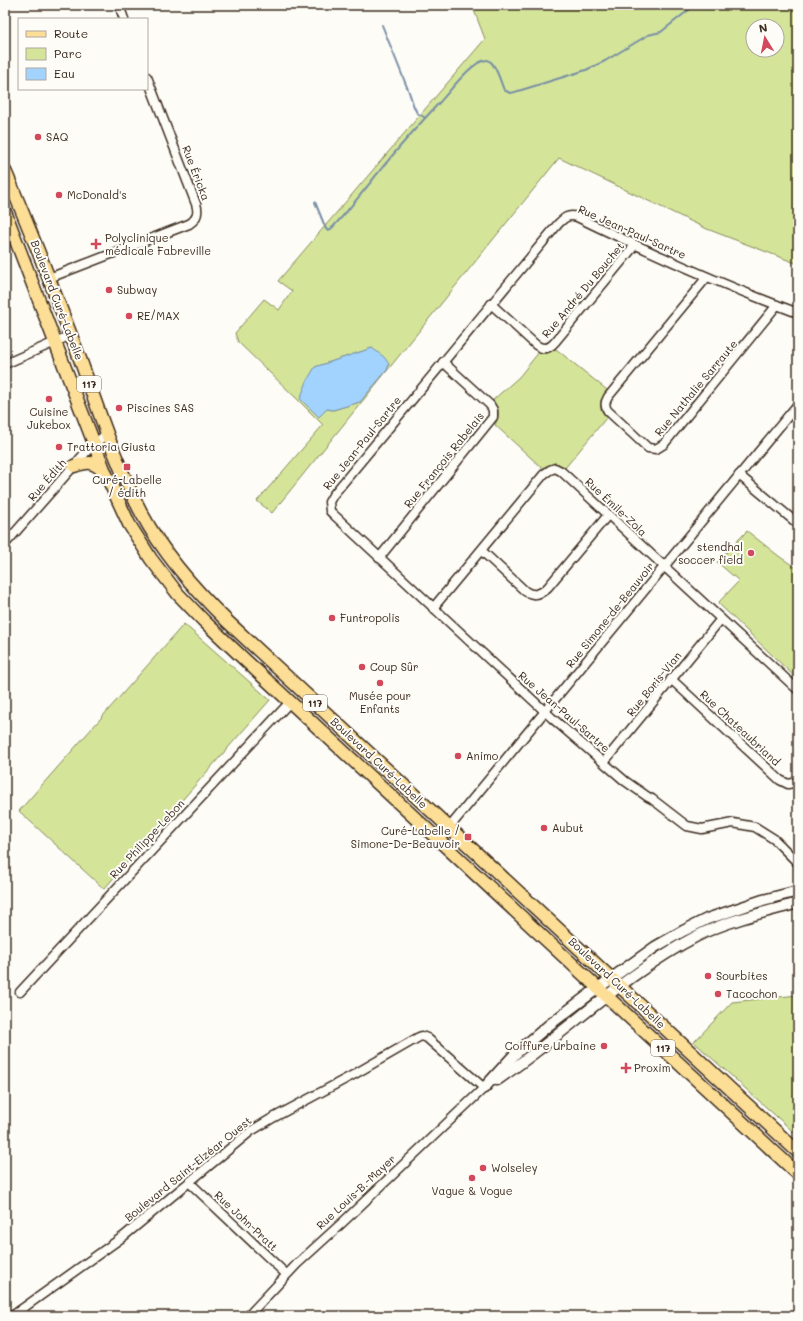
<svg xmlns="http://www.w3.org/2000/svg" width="803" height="1321" font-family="Mali,sans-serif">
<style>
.green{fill:#d4e599;stroke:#88885c;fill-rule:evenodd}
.water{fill:#a2d3ff;stroke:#798fa5}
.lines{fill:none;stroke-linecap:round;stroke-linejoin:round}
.stream{stroke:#798fa5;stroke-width:2}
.minor-casing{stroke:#3b2a1e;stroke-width:11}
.tertiary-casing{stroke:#3b2a1e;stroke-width:13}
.primary-casing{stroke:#3b2a1e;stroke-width:15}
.minor{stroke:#fdfcf7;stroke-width:8}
.tertiary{stroke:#fdfcf7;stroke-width:10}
.primary{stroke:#fcde96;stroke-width:12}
.poi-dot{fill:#d1495b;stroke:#fdfcf7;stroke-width:1.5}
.labels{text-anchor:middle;stroke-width:4;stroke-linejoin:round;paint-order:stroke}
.shield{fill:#fdfcf7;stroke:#75695f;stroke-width:1}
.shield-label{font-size:10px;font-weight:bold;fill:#3b2a1e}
.poi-label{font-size:11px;fill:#3b2a1e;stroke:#fdfcf7;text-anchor:start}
.street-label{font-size:11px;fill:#3b2a1e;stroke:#fdfcf7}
</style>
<rect width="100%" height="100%" fill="#fdfcf7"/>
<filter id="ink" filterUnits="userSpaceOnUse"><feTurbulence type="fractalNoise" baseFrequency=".025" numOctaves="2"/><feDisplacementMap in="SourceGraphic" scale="8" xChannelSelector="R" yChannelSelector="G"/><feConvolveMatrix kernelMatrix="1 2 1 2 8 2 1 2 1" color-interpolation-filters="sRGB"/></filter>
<g filter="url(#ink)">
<!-- green -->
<g class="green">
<path d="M 472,5 L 798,5 L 798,264 L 707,229 L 559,158 L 272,513 L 257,501 L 323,425 L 296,398 L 238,342 L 235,333 L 264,299 L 279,310 L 292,291 L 278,281 L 485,39 ZM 753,26 L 777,26 L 777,50 L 753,50 ZM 372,348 L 360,402 L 333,410 L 327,409 L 315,367 Z"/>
<path d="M 556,349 L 607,390 L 601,401 L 604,413 L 607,417 L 565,468 C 556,464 550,463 542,468 L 495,425 C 500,414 499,410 493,400 L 519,377 L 539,352 L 546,353 Z"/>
<polygon points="747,531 780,557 798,569 798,680 718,603 739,581 717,562"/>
<polygon points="184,624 270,700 104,889 19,811"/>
<polygon points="798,995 798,1136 694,1042 732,1002"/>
</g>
<!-- water -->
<polygon class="water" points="372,348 384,357 389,364 387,370 360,402 333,410 327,409 319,417 300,399 308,379 315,367"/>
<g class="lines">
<!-- stream -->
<g class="stream">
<polyline points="382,25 409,92 414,107 417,113 424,117"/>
<path d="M 315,202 L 326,229 L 328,231 L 330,230 C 345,215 357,199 370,183 C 391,156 414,130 438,104 C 448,94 472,60 487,60 C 495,60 501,84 504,90 L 510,93 L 515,92 L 586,70 L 605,61 L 648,35 L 661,32 L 695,5"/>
</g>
<!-- minor casing -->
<g class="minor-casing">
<g id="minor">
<polyline points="119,5 124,19"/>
<path d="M 707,277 L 608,397 C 605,402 604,406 608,411 L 648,448 L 656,449 L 664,444 L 777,305"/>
<path d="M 49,278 L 189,224 C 197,219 199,213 196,204 L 147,77"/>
<path d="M 491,304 L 536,345 C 543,350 549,349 555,342 L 635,245"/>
<path d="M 798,313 C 722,285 649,252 577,217 C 568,214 564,218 558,224 L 333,495 L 329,502 L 330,511 L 333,514 L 552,718 L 625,781 L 648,797 L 652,799 L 687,826 L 702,829 L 733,823 L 755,827 L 774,839 L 798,863"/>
<polyline points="5,364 71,335"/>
<polyline points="739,475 798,524"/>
<polyline points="5,544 86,452 107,433"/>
<path d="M 482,551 L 525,591 C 534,597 541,594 548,587 L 608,515"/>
<polyline points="379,558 493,417 493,410 490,405 443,362"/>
<polyline points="433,608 544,474 550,470 555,468 561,471 798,690"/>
<polyline points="671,679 780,780 788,784 798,782"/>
<polyline points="604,762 721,619"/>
<polyline points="439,840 798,404"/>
<polyline points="20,992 290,702"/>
<polyline points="190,1183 286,1274"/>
<polyline points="12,1316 124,1236 251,1131 271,1119 353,1075 419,1037 422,1036 427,1038 484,1088 343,1222 297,1264 248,1316"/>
</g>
</g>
<!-- tertiary casing -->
<g class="tertiary-casing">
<g id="tertiary">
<path d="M 497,1080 C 565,1034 624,974 697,936 C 726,921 766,912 798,903"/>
<polyline points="484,1088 515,1054 549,1025 598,988 655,947 683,931 707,919 763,900 798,891"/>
</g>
</g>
<!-- primary casing -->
<g class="primary-casing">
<g id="primary">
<path d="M 5,171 C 32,233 56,296 80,359 C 99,411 116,465 142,514 C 164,555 195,590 228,622 L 798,1152"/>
<polyline points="5,212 105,472 129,524 151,559 178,594 204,621 244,659 798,1174"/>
<path d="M 74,466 C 90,461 92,461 105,472"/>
</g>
</g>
<!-- minor -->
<use href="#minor" class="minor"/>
<!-- tertiary -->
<use href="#tertiary" class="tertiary"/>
<!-- primary -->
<use href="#primary" class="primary"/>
</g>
</g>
<!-- markers -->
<g class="poi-dot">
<circle cx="38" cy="137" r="4"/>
<circle cx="59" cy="195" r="4"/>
<path d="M94 238h4v4h4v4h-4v4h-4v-4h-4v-4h4z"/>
<circle cx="109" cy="290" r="4"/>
<circle cx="129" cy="316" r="4"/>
<circle cx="49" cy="399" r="4"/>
<circle cx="119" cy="408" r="4"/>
<circle cx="59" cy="447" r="4"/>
<rect x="123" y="463" width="8" height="8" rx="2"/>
<circle cx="751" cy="553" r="4"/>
<circle cx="332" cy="618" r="4"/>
<circle cx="362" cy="667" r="4"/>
<circle cx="380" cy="683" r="4"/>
<circle cx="458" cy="756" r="4"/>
<circle cx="544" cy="828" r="4"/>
<rect x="464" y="833" width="8" height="8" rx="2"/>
<circle cx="708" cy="976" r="4"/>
<circle cx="718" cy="994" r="4"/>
<circle cx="604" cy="1046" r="4"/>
<path d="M624 1062h4v4h4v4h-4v4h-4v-4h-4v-4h4z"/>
<circle cx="483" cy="1168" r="4"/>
<circle cx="472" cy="1178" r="4"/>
</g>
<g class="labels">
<!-- shield labels -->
<g class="shield">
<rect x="77" y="376" width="24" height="16" rx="3"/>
<rect x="303" y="695" width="24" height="16" rx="3"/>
<rect x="651" y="1040" width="24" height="16" rx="3"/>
</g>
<g class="shield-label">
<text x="89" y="388">117</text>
<text x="315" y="707">117</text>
<text x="663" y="1052">117</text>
</g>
<!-- poi labels -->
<g class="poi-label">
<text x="46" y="141">SAQ</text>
<text x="67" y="199">McDonald's</text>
<text x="105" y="242">Polyclinique<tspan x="105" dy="13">médicale Fabreville</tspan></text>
<text x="117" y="294">Subway</text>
<text x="137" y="320">RE/MAX</text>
<text x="127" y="412">Piscines SAS</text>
<text x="49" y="416" text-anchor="middle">Cuisine<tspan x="49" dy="13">Jukebox</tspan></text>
<text x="67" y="451">Trattoria Giusta</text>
<text x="127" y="484" text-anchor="middle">Curé-Labelle<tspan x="127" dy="13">/ édith</tspan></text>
<text x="743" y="551" text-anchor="end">stendhal<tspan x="743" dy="13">soccer field</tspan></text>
<text x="340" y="622">Funtropolis</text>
<text x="370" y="671">Coup Sûr</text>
<text x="380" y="700" text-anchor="middle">Musée pour<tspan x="380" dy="13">Enfants</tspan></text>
<text x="466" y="760">Animo</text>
<text x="552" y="832">Aubut</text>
<text x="460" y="835" text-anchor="end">Curé-Labelle /<tspan x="460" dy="13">Simone-De-Beauvoir</tspan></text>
<text x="716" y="980">Sourbites</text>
<text x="726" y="998">Tacochon</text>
<text x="596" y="1050" text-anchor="end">Coiffure Urbaine</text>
<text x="634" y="1072">Proxim</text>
<text x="491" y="1172">Wolseley</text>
<text x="472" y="1195" text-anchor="middle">Vague &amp; Vogue</text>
</g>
<!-- street labels -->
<g class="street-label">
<text transform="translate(196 173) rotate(69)" y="4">Rue Éricka</text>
<text transform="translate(632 232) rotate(24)" y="4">Rue Jean-Paul-Sartre</text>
<text transform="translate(583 290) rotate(-50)" y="4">Rue André Du Bouchet</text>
<text transform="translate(57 300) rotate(69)" y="4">Boulevard Curé-Labelle</text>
<text transform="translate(696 388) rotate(-50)" y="4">Rue Nathalie Sarraute</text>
<text transform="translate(362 443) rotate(-51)" y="4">Rue Jean-Paul-Sartre</text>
<text transform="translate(444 460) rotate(-51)" y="4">Rue François Rabelais</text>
<text transform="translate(47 480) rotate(-49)" y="4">Rue Édith</text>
<text transform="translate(616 507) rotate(43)" y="4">Rue Émile-Zola</text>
<text transform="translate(610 615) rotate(-51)" y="4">Rue Simone-de-Beauvoir</text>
<text transform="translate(654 684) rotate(-51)" y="4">Rue Boris-Vian</text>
<text transform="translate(564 712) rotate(41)" y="4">Rue Jean-Paul-Sartre</text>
<text transform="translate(740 728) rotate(43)" y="4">Rue Chateaubriand</text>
<text transform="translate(379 763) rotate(43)" y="4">Boulevard Curé-Labelle</text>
<text transform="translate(147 839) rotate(-47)" y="4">Rue Philippe-Lebon</text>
<text transform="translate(617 983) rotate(43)" y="4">Boulevard Curé-Labelle</text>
<text transform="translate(188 1169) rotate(-39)" y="4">Boulevard Saint-Elzéar Ouest</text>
<text transform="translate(356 1192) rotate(-43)" y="4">Rue Louis-B.-Mayer</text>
<text transform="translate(246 1221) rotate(43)" y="4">Rue John-Pratt</text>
</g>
</g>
<!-- margin -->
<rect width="803" height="1321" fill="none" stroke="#fdfcf7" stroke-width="20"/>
<rect x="10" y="10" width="783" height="1301" fill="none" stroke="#3b2a1e" stroke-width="1.5" filter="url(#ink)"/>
<!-- legend -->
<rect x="18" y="18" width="130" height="72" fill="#fdfcf7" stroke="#afa8a0"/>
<rect x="26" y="31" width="20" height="6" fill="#fcde96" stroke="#afa8a0"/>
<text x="54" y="38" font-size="12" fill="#3b2a1e">Route</text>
<rect x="26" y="48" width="20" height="12" fill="#d4e599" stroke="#afa8a0"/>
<text x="54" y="58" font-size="12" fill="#3b2a1e">Parc</text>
<rect x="26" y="68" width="20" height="12" fill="#a2d3ff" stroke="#afa8a0"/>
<text x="54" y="78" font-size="12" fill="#3b2a1e">Eau</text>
<!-- north arrow -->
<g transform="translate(765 38) rotate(350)"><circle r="19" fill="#fdfcf7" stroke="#afa8a0"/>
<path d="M0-3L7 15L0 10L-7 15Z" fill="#d1495b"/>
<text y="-6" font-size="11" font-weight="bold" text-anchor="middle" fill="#3b2a1e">N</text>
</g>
</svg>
